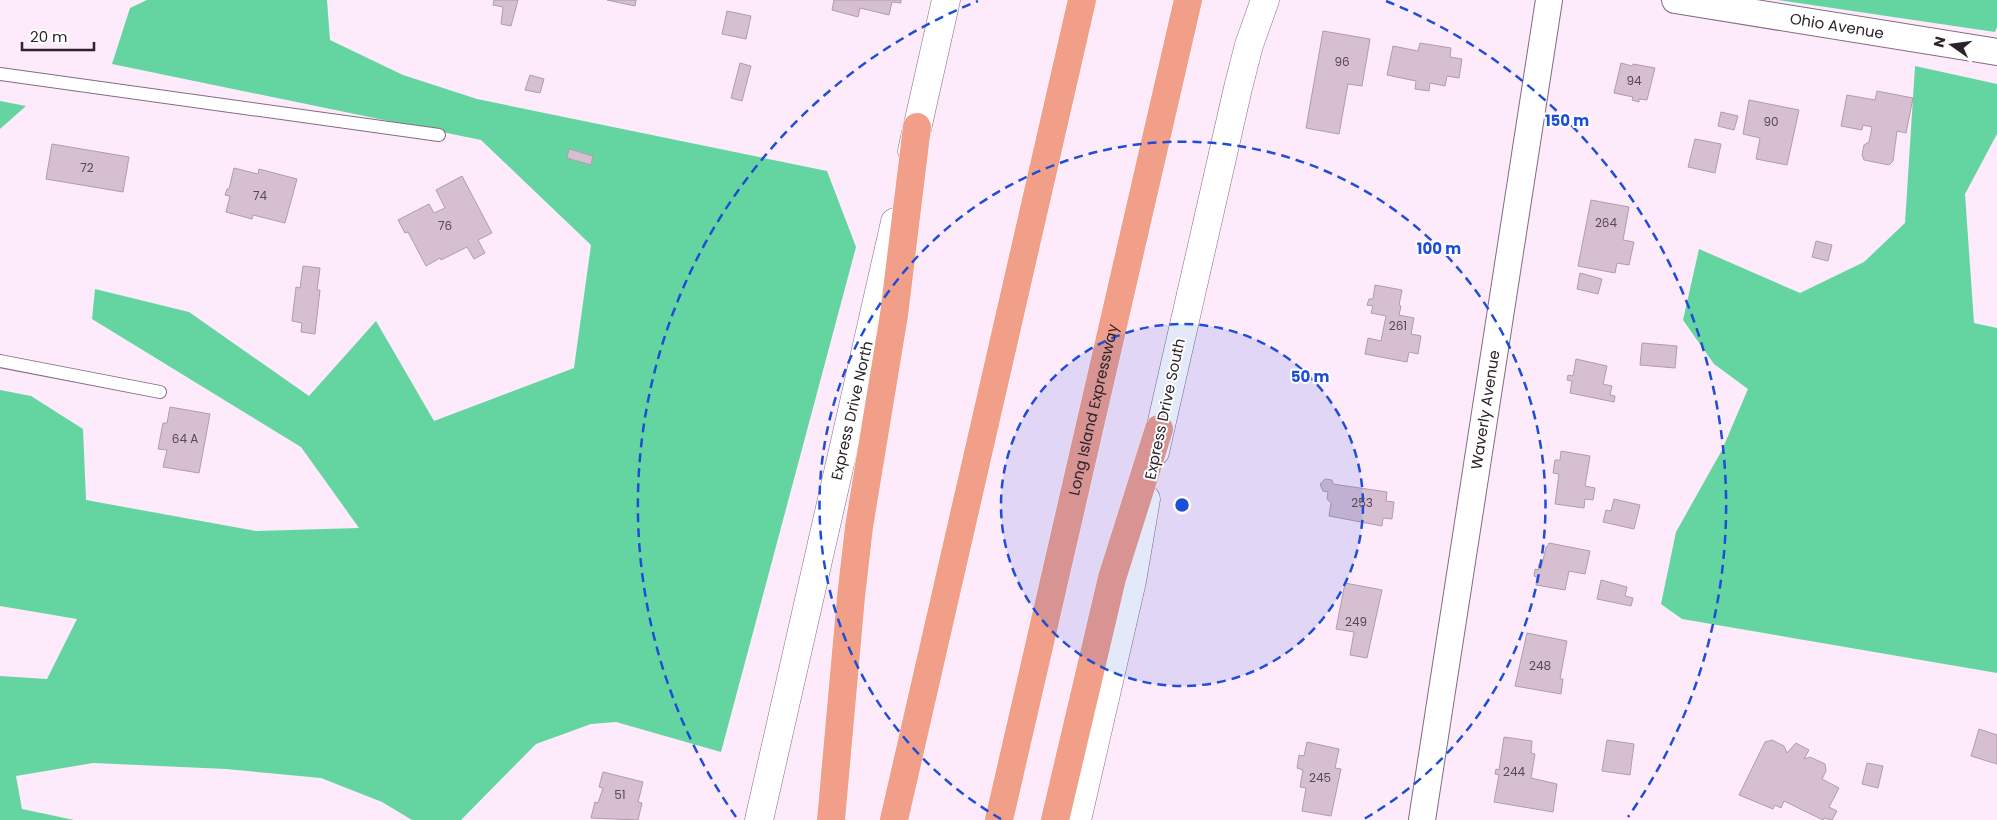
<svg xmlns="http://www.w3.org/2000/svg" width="1997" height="820" font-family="Poppins,sans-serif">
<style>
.forest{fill:#64d5a1}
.building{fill:#d7bfd2;stroke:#b29bae}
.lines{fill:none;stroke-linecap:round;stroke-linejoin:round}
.lane-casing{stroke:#826d80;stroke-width:14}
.street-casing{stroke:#826d80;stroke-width:28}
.secondary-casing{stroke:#826d80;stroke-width:29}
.highway-casing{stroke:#fff;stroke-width:29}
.lane{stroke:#fff;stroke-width:12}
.street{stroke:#fff;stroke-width:26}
.secondary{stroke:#fff;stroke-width:28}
.highway{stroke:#f29f89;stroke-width:28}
.ring{fill:none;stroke:#1d4ed8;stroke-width:2.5;stroke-dasharray:9 6}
.labels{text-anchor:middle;stroke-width:4;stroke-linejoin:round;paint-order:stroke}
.number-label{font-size:12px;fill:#564954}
.street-label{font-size:15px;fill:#2b222a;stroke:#fefefe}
.centre{fill:#1d4ed8;stroke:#fefefe;stroke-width:2.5}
.ring-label{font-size:15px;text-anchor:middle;font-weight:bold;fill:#1d4ed8;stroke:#fefefe;stroke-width:4;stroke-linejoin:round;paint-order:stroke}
</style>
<rect width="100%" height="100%" fill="#fdeafb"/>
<!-- forest -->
<g class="forest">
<polygon points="147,0 327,0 330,40 403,75 477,99 827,171 856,247 721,752 616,722 591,724 536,744 461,820 412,820 382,802 321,778 226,769 93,763 16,776 22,809 74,820 0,820 0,676 47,679 77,619 0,606 0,390 31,396 83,429 86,500 256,531 359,528 301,447 92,319 95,289 189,312 309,396 376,321 434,421 574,368 591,245 481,140 112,64 130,8"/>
<polygon points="1778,0 1997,0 1997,27 1995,32"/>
<polygon points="1915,66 1997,84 1997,134 1965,194 1974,323 1997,328 1997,673 1682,619 1661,604 1676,532 1722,450 1748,389 1714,364 1683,320 1699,249 1800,293 1864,262 1905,223"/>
<polygon points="0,101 26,106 0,129"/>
</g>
<!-- building -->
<g class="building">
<polygon points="494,0 518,0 511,26 501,24 503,7 493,5"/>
<polygon points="607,0 636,0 635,6"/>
<polygon points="834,0 901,0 901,3 892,2 889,15 860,8 858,17 832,10"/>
<polygon points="727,11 751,16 746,39 722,34"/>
<polygon points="1323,31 1370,39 1362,86 1348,84 1339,134 1306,128"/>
<polygon points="1420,43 1451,48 1450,57 1462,59 1459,78 1447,76 1445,86 1430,83 1429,91 1415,89 1416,81 1387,75 1393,46 1418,51"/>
<polygon points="740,63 751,66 742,101 731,98"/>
<polygon points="1621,63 1632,66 1633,64 1655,68 1647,100 1639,99 1639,102 1632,100 1633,97 1614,93"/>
<polygon points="530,75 544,79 540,93 525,90"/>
<polygon points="1877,91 1913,98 1906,133 1897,131 1893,161 1889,165 1864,160 1862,155 1864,145 1869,142 1872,127 1863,125 1862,130 1841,126 1847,95 1875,100"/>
<polygon points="1749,100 1799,110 1787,165 1756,159 1760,138 1743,134"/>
<polygon points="1721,112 1738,116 1734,130 1718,126"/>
<polygon points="1695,139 1721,144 1715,173 1688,167"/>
<polygon points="52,144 129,157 123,192 46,179"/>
<polygon points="569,149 593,156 591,165 567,158"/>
<polygon points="234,168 258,174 259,169 297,179 285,223 253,215 252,219 226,212 230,196 225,195 227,189 229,189"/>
<polygon points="462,176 492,233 478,240 485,253 474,259 467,247 441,260 440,258 426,266 408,232 405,233 398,220 429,204 434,213 445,208 436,190"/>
<polygon points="1591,200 1629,207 1623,240 1634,242 1629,265 1617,263 1615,273 1578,266"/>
<polygon points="1816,241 1832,245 1828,261 1812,257"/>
<polygon points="303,266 320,268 317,290 320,290 315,334 301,332 302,323 292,321 296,287 300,288"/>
<polygon points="1580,273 1602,279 1598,294 1577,289"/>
<polygon points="1375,285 1402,290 1399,305 1401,306 1399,315 1414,318 1411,334 1421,336 1418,354 1409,352 1407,362 1365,354 1368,338 1381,341 1386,316 1371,313 1373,306 1367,305 1369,299 1373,299"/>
<polygon points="1642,343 1677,346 1675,368 1640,365"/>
<polygon points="1576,359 1607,366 1603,384 1612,386 1610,395 1615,396 1614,402 1570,393 1572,381 1567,380 1568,375 1573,376"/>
<polygon points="170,407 210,414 199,473 163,467 167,450 158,449 163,423 167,423"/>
<polygon points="1561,451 1590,456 1585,486 1595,488 1593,500 1585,499 1584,508 1555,504 1559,474 1553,473 1555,460 1560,460"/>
<polygon points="1325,479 1332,480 1333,484 1387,492 1386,501 1394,502 1392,519 1383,518 1382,526 1329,516 1331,503 1327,499 1328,492 1323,491 1320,484"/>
<polygon points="1614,499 1640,505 1634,529 1603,522 1606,510 1611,511"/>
<polygon points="1549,543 1590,551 1585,574 1569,571 1565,590 1536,585 1537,577 1534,576 1535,569 1538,570 1539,564 1542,565 1546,547 1547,547"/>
<polygon points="1601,580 1627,587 1625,596 1633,598 1631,606 1597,599"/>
<polygon points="1345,583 1382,590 1367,658 1350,655 1354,632 1336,629"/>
<polygon points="1527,633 1567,641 1560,679 1563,679 1561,694 1515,686"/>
<polygon points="1979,729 1997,735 1997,764 1971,756"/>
<polygon points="1504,737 1532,741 1531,753 1535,754 1531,778 1557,784 1553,812 1494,802 1499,775 1495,774 1496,769 1499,770"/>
<polygon points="1607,740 1634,744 1630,775 1602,771"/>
<polygon points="1772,740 1784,746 1787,753 1796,743 1809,750 1804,759 1810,757 1825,764 1826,771 1822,779 1839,788 1829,807 1837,811 1832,820 1824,818 1823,820 1784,801 1781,808 1775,805 1773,809 1739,795 1765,742"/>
<polygon points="1307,742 1339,749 1335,768 1341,769 1331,816 1302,811 1306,788 1300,787 1303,770 1297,768 1299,755 1304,756"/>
<polygon points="1867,763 1883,766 1878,788 1862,784"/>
<polygon points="603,772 643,782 638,802 642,803 638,820 591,818 595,802 598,803 603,788 599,787"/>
</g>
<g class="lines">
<!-- lane casing -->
<g class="lane-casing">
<g id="lane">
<polyline points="0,74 439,135"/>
<polyline points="0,361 160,392"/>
</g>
</g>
<!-- street casing -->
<g class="street-casing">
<g id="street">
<path id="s1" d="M 1675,0 L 1997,52"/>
<path id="s2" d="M 1422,820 L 1549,0"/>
</g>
</g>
<!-- secondary casing -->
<g class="secondary-casing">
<g id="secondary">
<polyline points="912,151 946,0"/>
<polyline points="1155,452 1238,88 1249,45 1265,0"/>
<path id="s3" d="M 759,820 L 895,222"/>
<polyline points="1077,820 1132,581 1146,499"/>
</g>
</g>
<!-- highway casing -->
<g class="highway-casing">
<g id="highway">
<polyline points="831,820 851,597 859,527 894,315 917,127"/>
<polyline points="894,820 1082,0"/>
<path id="s4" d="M 999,820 L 1188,0"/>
<polyline points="1055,820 1112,578 1159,429"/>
</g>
</g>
<!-- lane -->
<use href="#lane" class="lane"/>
<!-- street -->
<use href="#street" class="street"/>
<!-- secondary -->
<use href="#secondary" class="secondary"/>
<!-- highway -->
<use href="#highway" class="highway"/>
</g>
<!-- distance rings -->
<circle cx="1182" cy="505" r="181" fill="#1d4ed8" fill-opacity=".12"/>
<g class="ring">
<circle cx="1182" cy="505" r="181"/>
<path d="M1001 819A363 363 0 1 1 1364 819"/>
<path d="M736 817A544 544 0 0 1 978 1M1386 1A544 544 0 0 1 1628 817"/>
</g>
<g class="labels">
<!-- number labels -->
<g class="number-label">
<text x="1342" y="66">96</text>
<text x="1634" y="85">94</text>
<text x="1771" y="126">90</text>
<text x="87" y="172">72</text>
<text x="260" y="200">74</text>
<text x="1606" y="227">264</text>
<text x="445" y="230">76</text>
<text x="1398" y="330">261</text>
<text x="185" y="443">64 A</text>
<text x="1362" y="507">253</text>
<text x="1356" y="626">249</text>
<text x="1540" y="670">248</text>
<text x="1514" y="776">244</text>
<text x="1320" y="782">245</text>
<text x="620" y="799">51</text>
</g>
<!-- street labels -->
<g class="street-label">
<text dy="5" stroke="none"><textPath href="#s1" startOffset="164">Ohio Avenue</textPath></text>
<text transform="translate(1165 409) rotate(-78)" y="5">Express Drive South</text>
<text dy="5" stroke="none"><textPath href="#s3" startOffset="420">Express Drive North</textPath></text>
<text dy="5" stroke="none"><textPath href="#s4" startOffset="421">Long Island Expressway</textPath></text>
<text dy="5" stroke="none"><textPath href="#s2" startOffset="415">Waverly Avenue</textPath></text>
</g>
</g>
<circle cx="1182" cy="505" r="8" class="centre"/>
<g class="ring-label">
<text x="1567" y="126">150 m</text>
<text x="1439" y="254">100 m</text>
<text x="1310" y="382">50 m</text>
</g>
<!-- north arrow -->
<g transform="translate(1952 45) rotate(284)" stroke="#fefefe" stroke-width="4" paint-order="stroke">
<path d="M0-4L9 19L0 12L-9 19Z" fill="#2b222a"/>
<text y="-8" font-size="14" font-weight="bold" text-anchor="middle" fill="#2b222a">N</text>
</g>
<!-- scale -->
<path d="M22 42v8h72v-8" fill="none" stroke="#2b222a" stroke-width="2.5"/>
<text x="30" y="42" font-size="15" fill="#2b222a" stroke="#fefefe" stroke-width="4" paint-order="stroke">20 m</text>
</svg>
